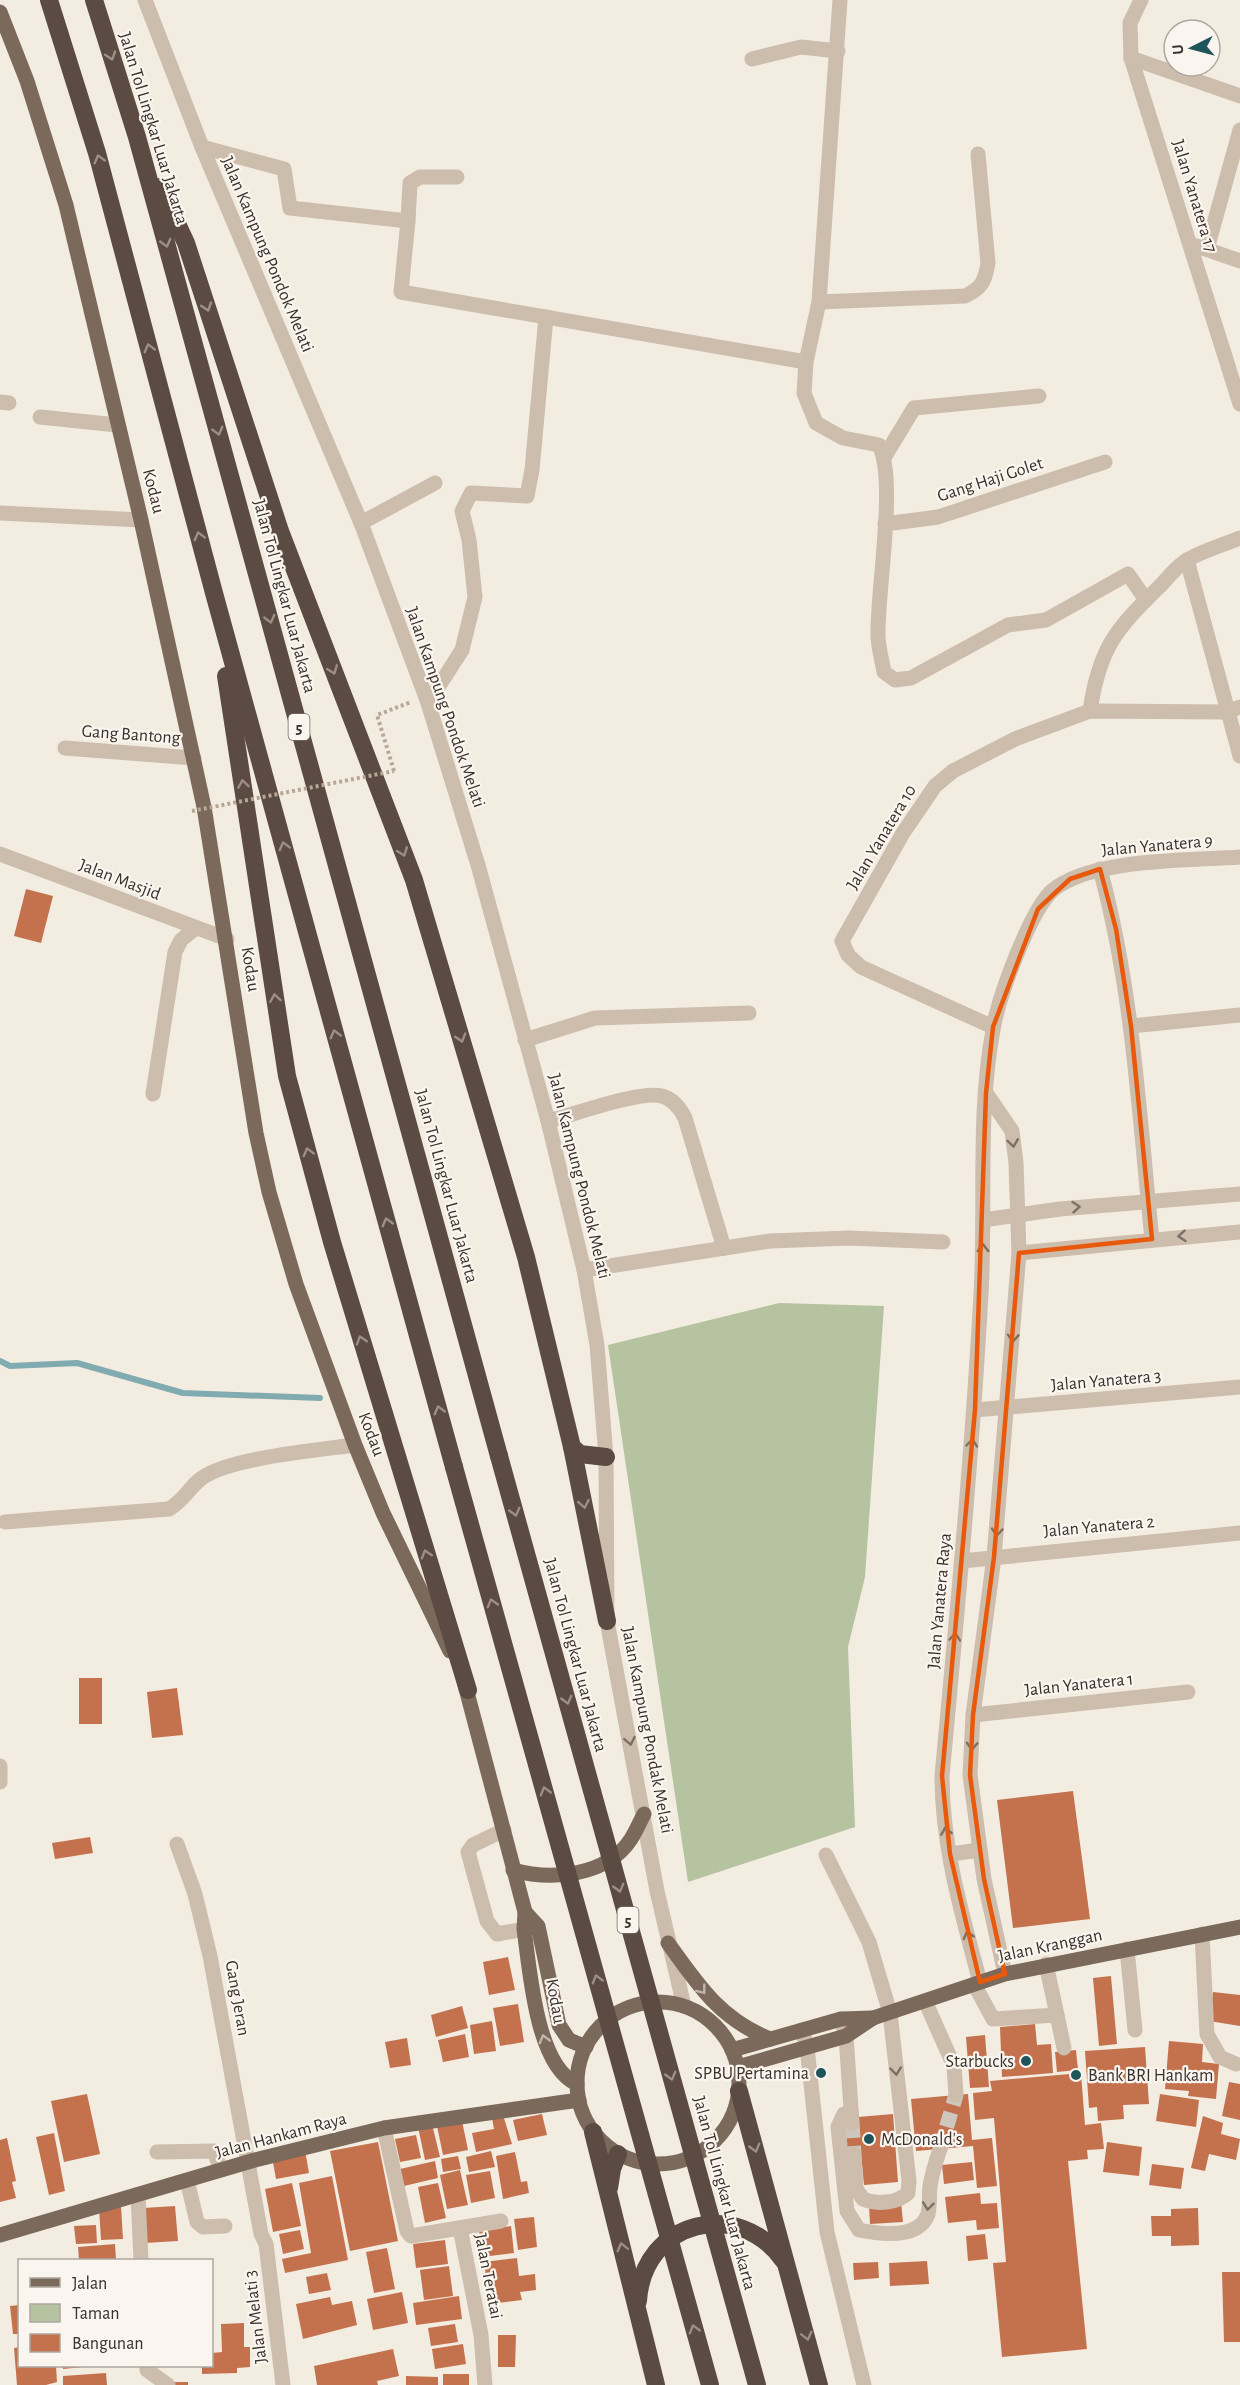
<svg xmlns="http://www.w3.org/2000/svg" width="1240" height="2385" font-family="'Alegreya Sans',sans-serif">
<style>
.green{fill:#b5c3a0}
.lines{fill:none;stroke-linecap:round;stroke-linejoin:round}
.stream{stroke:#80abb0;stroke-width:6}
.building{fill:#c4724e}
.minor-tunnel{stroke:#cec7bd;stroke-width:15;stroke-dasharray:15 8;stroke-linecap:butt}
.path{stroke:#b8a796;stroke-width:4;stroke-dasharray:3 3;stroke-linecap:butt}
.minor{stroke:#ccbdac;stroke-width:15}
.major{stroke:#7b695c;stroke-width:15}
.highway{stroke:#5b4b42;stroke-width:18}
.path-bridge{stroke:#b8a796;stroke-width:4;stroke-dasharray:3 3;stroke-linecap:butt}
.highway-bridge{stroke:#5b4b42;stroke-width:18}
.oneway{stroke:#9b8f87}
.oneway2{stroke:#7c7065}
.oneway3{stroke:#c1b6ac}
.marked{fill:none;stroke:#e8590c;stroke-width:4.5;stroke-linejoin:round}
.poi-dot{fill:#20545b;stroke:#faf5ee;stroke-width:2}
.labels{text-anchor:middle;stroke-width:4.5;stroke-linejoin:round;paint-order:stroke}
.shield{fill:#faf5ee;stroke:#746c66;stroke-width:1.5}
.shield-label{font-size:16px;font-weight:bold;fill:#3a312b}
.street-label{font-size:18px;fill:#3a312b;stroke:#faf5ee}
.poi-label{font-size:18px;fill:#3a312b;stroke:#faf5ee;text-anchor:end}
</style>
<rect width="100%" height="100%" fill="#f3ece1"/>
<!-- green -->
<polygon class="green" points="779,1303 884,1306 865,1577 848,1647 855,1827 688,1882 608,1345"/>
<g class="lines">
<!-- stream -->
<polyline class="stream" points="0,1361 10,1366 77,1363 183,1393 320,1398"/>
</g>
<!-- building -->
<g class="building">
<polygon points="26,889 53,896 41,943 14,936"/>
<rect x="79" y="1678" width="23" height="46"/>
<polygon points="177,1688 183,1735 152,1738 147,1692"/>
<polygon points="1073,1791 1090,1919 1013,1928 997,1800"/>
<polygon points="90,1837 93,1853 55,1859 52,1843"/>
<polygon points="508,1957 515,1990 489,1995 483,1962"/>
<polygon points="1111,1976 1117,2044 1099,2046 1093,1978"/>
<polygon points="1213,1992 1240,1995 1240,2026 1209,2021"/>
<polygon points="518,2004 524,2042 500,2046 493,2008"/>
<polygon points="462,2006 468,2028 436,2037 431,2015"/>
<polygon points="492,2021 496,2051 474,2054 470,2025"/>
<polygon points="1035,2024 1037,2045 1051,2044 1053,2073 1002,2077 1000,2027"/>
<polygon points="465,2034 469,2057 443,2062 438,2040"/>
<polygon points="985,2035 989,2087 970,2088 966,2037"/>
<polygon points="407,2038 411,2065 390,2068 385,2042"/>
<polygon points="1169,2041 1203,2044 1202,2062 1219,2064 1216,2099 1188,2096 1189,2091 1165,2089"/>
<polygon points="1145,2047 1149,2104 1123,2105 1124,2119 1098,2121 1097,2107 1089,2108 1085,2051"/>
<polygon points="1076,2050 1078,2070 1057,2072 1055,2052"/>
<polygon points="1081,2073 1085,2125 1101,2123 1104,2149 1087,2150 1088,2159 1068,2161 1087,2349 1002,2357 993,2263 1006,2262 994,2118 975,2120 973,2093 992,2091 990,2081"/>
<polygon points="1229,2082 1240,2084 1240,2120 1222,2116"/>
<polygon points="87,2094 100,2154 64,2162 51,2101"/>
<polygon points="968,2094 972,2140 992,2138 997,2186 977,2188 973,2146 916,2151 911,2099"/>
<polygon points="1160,2094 1199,2100 1196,2127 1156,2121"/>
<polygon points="542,2114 547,2135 518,2141 513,2120"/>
<polygon points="893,2114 898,2182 864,2185 861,2154 845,2155 843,2124 858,2117"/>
<polygon points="503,2115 512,2144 476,2152 472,2133 494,2129 492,2118"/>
<polygon points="1203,2116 1223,2123 1221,2134 1240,2139 1236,2160 1209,2154 1205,2171 1191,2168"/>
<polygon points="462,2121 468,2150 443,2155 437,2126"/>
<polygon points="432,2124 440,2157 425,2160 418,2127"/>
<polygon points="54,2133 65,2191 49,2195 36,2137"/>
<polygon points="416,2135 421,2158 400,2162 395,2139"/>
<polygon points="7,2138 16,2181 12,2182 16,2198 0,2202 0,2140"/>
<polygon points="378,2142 398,2241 350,2251 330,2151"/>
<polygon points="1107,2142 1142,2147 1139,2176 1103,2172"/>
<polygon points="305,2150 309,2173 276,2179 272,2157"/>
<polygon points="491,2151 495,2167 469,2172 466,2157"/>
<polygon points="515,2152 521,2182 527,2181 529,2193 503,2199 496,2156"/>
<polygon points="458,2156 461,2169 443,2172 441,2159"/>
<polygon points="435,2161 438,2178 404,2186 400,2169"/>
<polygon points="972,2162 974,2180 944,2184 942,2165"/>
<polygon points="1152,2164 1184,2168 1181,2189 1149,2185"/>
<polygon points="460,2170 468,2205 447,2209 440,2175"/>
<polygon points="490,2171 495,2198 471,2203 466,2175"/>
<polygon points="332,2176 348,2260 285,2273 282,2259 311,2253 299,2183"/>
<polygon points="292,2183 301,2226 273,2232 265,2189"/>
<polygon points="438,2183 446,2218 425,2223 418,2187"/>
<polygon points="980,2193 981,2204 997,2203 999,2228 977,2230 976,2220 948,2223 945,2197"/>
<polygon points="901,2202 903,2222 870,2224 869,2205"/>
<polygon points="121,2206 123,2239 101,2240 99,2208"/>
<polygon points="175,2206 178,2241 145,2243 143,2208"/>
<polygon points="1198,2208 1199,2245 1171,2246 1171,2236 1152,2236 1151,2216 1171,2216 1171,2209"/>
<polygon points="534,2217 537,2247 518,2250 514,2219"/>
<polygon points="96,2225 97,2243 76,2244 74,2226"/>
<polygon points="511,2226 514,2253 482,2257 479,2230"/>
<polygon points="300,2230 304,2249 283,2254 279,2234"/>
<polygon points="985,2234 988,2259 968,2261 966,2236"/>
<polygon points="445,2240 448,2264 416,2268 413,2244"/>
<polygon points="115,2244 116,2260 79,2260 78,2247"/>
<polygon points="387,2248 395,2289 374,2293 366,2252"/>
<polygon points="517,2258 519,2276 535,2274 536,2290 520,2292 522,2300 490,2304 484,2262"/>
<polygon points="927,2261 929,2284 890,2286 889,2263"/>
<polygon points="878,2262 879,2278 854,2280 853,2263"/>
<polygon points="449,2266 453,2296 424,2300 420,2270"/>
<polygon points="1222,2272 1240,2272 1240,2342 1224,2342"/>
<polygon points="327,2273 331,2290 309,2294 306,2277"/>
<polygon points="402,2292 408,2323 373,2330 367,2299"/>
<polygon points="459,2296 462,2319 416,2325 413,2303"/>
<polygon points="330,2297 332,2305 352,2301 357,2325 303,2339 296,2304"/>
<polygon points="20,2305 20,2334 13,2334 10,2306"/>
<polygon points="244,2323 244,2347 250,2347 250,2367 237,2368 237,2373 202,2374 202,2366 212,2366 212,2353 222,2352 221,2324"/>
<polygon points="455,2324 458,2342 431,2346 428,2328"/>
<polygon points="498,2335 516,2335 515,2367 498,2367"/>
<polygon points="463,2344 466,2364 435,2369 432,2349"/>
<polygon points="20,2347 20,2366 56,2366 57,2382 46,2385 17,2385 14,2348"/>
<polygon points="393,2349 399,2376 377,2381 378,2385 317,2385 314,2366"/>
<polygon points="63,2366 83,2366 83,2367 63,2369"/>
<polygon points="106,2373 107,2385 63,2385 63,2376"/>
<rect x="443" y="2374" width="26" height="11"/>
<polygon points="406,2376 438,2377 438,2385 406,2385"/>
<rect x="171" y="2382" width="17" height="3"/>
</g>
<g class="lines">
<!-- minor-tunnel -->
<g class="minor-tunnel">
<polyline points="852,2123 854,2154"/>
<polyline points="940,2149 956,2095"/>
</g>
<!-- path -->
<polyline class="path" points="394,771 377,715 411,702"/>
<!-- minor -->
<g class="minor">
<polyline points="145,0 202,147 361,523 428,703 478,865 548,1121 584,1270 597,1345 606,1457 607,1621 657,1891 684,2006"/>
<path d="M 840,0 L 819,302 L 806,362 L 804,393 L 816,423 L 843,438 L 879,445 C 897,480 877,591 878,635 C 878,647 882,660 884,672 L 895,680 L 911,678 L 1008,625 L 1046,620 L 1128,574 L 1146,600"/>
<polyline points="1141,0 1130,23 1131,58 1240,404"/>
<polyline points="1131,58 1240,96"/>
<polyline points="752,59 801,47 838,51"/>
<polyline points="202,147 284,169 290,208 408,221 401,292 806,362"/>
<polyline points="408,221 410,183 420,177 457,177"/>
<polyline points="1197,246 1240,261"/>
<polyline points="1207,249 1240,130"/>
<path d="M 819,302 L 965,296 C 982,288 985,281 988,263 L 978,154"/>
<polyline points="0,402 9,403"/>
<polyline points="40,417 117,425"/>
<polyline points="885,456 914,408 1039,396"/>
<polyline points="0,513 141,520"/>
<polyline points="361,523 435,483"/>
<polyline points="885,524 938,517 1105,462"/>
<polyline points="1187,560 1240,756"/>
<polyline points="428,703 462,650 475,597 469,540 462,511 471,493 527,496 532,470 546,317"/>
<path d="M 1090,711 C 1099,649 1115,630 1159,587 C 1168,578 1178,564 1189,559 C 1205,550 1223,545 1240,538"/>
<polyline points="65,748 194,758"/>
<polyline points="0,854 227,939"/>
<path d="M 1100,869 C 1133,990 1139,1114 1152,1239"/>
<polyline points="1131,1026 1240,1015"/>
<polyline points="993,1027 861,967 848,955 842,941 903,833 935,786 953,771 1015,739 1090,711 1227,712 1240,707"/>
<polyline points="525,1040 595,1018 749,1013"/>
<polyline points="986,1093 1012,1131 1016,1163 1019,1253 994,1557 973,1715 970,1775 984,1879 1005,1974"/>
<polyline points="153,1094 175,952 181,940 196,928"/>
<path d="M 548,1121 C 573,1115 640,1090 662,1096 C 673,1099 680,1108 685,1118 L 724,1248"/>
<polyline points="983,1220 1060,1209 1240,1194"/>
<polyline points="1019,1253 1240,1232"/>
<polyline points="584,1270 770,1241 849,1238 943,1242"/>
<polyline points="975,1410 1240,1387"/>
<path d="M 5,1522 L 169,1509 C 186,1499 189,1487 202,1478 C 229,1458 318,1450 355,1445"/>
<polyline points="962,1561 1240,1533"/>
<polyline points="973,1715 1188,1692"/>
<polyline points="0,1766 0,1782"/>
<polyline points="504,1830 473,1845 468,1852 487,1921 497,1934 536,1927"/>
<polyline points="177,1844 195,1894 210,1956 261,2234 266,2244 283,2385"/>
<polyline points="950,1854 980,1850"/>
<path d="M 826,1855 L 869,1942 L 890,2013 L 909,2181 L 908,2193 C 898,2203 876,2205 863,2199 L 856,2189 L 854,2154"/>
<polyline points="1202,1934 1207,2034 1220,2057 1236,2064"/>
<polyline points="1127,1949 1135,2030"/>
<path d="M 980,1982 C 962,1914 942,1847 942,1776 C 957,1615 972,1455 981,1294 C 986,1207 977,1116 993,1030 C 998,999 1030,910 1053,890 C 1092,858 1189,861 1240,857"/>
<polyline points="974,1984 993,2019 1057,2015 1046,1964"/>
<polyline points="925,2001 954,2066 956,2095"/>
<polyline points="1057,2015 1064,2048"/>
<polyline points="841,2019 846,2036 852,2123"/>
<polyline points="802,2030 807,2047 827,2232 864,2385"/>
<path d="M 851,2112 L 844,2114 L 838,2127 L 847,2211 L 859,2230 C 879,2234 919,2240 928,2214 C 930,2206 929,2195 930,2186 C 932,2173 936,2161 940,2149"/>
<polyline points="384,2128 407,2231 411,2236 501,2221"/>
<polyline points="157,2152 214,2151 221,2170"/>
<polyline points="187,2180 197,2222 203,2227 225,2226"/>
<polyline points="138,2195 141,2260"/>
<polyline points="460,2228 481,2335 485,2385"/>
<polyline points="147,2366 147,2370 168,2385"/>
</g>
<!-- major -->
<g class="major">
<polyline points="0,12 27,81 66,205 141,520 204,807 256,1133 269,1192 296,1284 355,1445 383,1513 450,1651"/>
<path d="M 464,1681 L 525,1912 L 524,1929 C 530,1971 536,2066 577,2084"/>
<path d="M 513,1870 C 552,1881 607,1876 631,1839 C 636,1831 640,1822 644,1814"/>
<polyline points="525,1912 538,1926 559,2025 569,2040 586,2047"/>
<path d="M 668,1943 C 698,1985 720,2019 770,2039"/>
<circle cx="658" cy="2083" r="81"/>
<polyline points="732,2050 841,2019 873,2018"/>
<polyline points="738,2067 846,2036 873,2018 1005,1974 1240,1927"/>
<polyline points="0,2235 255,2160 384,2128 579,2100"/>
</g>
<!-- highway -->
<g class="highway">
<polyline points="49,0 97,153 214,593 454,1467"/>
<polyline points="94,0 137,137 499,1456"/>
<polyline points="160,187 186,243 280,531 414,880 526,1257 572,1447 580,1454 606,1457"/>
<polyline points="226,676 287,1076 332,1242 468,1690"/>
<polyline points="572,1447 607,1621"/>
<polyline points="739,2091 819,2385"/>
<polyline points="593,2132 656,2385"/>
<polyline points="609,2188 612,2169 618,2154"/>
<path d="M 638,2301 C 643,2220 739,2197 784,2261"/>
</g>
<!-- path-bridge -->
<polyline class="path-bridge" points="192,811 394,771"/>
<!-- highway-bridge -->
<g class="highway-bridge">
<polyline points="499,1456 757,2385"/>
<polyline points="454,1467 710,2385"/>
</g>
</g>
<!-- one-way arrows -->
<defs><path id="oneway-chevron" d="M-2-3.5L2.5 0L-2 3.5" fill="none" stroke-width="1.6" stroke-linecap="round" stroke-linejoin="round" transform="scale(1.5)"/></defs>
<g class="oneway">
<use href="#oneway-chevron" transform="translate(111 56) rotate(72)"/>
<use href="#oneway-chevron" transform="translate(99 159) rotate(-105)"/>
<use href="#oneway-chevron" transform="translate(166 243) rotate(75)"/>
<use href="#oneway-chevron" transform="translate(207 307) rotate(72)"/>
<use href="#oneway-chevron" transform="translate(149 348) rotate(-105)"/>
<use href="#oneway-chevron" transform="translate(218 431) rotate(75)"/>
<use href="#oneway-chevron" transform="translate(199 536) rotate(-105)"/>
<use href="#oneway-chevron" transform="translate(270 619) rotate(75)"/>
<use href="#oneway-chevron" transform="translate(333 670) rotate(69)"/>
<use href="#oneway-chevron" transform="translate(243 784) rotate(-99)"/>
<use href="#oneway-chevron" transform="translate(284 846) rotate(-105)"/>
<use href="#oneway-chevron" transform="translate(403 852) rotate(69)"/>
<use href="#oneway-chevron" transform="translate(275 998) rotate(-99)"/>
<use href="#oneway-chevron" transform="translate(335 1034) rotate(-105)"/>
<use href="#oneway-chevron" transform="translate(461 1038) rotate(73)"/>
<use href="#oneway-chevron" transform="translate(308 1152) rotate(-105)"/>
<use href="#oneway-chevron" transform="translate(387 1222) rotate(-105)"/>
<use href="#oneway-chevron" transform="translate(361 1340) rotate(-107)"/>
<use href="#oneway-chevron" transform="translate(439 1410) rotate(-105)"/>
<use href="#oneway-chevron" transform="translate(584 1504) rotate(79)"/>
<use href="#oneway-chevron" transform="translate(515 1512) rotate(75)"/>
<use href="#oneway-chevron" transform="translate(426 1554) rotate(-107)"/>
<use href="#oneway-chevron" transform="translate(492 1603) rotate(-106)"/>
<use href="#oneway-chevron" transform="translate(567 1700) rotate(75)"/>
<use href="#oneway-chevron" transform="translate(545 1791) rotate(-106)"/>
<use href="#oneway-chevron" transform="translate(619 1888) rotate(75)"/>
<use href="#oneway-chevron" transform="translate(597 1979) rotate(-106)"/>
<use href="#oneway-chevron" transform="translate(671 2076) rotate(75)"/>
<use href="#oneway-chevron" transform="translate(755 2148) rotate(74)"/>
<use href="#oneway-chevron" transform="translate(622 2247) rotate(-104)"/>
<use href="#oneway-chevron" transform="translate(694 2329) rotate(-106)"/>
<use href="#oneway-chevron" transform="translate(807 2336) rotate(76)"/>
</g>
<g class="oneway2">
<use href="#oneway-chevron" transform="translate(1013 1143) rotate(82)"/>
<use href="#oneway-chevron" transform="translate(1076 1207) rotate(-5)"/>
<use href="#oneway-chevron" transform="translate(1182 1236) rotate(175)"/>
<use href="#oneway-chevron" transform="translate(983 1248) rotate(-90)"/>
<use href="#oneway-chevron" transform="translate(1013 1338) rotate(94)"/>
<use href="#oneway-chevron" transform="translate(972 1443) rotate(-85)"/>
<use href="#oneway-chevron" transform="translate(997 1532) rotate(95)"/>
<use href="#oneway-chevron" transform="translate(955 1637) rotate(-85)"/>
<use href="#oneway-chevron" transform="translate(630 1741) rotate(79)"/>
<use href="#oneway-chevron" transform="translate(972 1746) rotate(93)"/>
<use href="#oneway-chevron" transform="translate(946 1831) rotate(-99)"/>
<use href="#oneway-chevron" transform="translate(968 1935) rotate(-105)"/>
<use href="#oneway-chevron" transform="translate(896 2071) rotate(84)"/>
<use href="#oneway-chevron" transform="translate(928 2206) rotate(97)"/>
</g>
<g class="oneway3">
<use href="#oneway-chevron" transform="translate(702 1990) rotate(52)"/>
<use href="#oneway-chevron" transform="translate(544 2039) rotate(-105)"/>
</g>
<!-- marked area -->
<path class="marked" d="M 1100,869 L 1116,929 L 1131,1026 L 1152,1239 L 1019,1253 L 994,1557 L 973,1715 L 970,1775 L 984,1879 L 1005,1974 L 980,1982 L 950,1854 L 942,1776 L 975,1410 L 986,1093 L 993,1027 L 1038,909 L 1070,879 Z"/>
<!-- markers -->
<g class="poi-dot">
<circle cx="1026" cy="2061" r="6"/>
<circle cx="821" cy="2073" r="6"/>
<circle cx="1076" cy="2075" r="6"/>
<circle cx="869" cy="2139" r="6"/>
</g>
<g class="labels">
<!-- shield labels -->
<g class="shield">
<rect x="288.5" y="714" width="21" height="26" rx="4.5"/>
<rect x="617.5" y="1907" width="21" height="26" rx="4.5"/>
</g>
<g class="shield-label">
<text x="299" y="733">5</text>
<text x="628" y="1926">5</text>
</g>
<!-- street labels -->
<g class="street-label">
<text transform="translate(154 128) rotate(73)" y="6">Jalan Tol Lingkar Luar Jakarta</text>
<text transform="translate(1195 196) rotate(73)" y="6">Jalan Yanatera 17</text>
<text transform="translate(268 254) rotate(67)" y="6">Jalan Kampung Pondok Melati</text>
<text transform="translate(990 479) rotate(-18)" y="6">Gang Haji Golet</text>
<text transform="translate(154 491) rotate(76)" y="6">Kodau</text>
<text transform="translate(285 596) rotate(75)" y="6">Jalan Tol Lingkar Luar Jakarta</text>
<text transform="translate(446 707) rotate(71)" y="6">Jalan Kampung Pondok Melati</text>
<text transform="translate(131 734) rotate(4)" y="6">Gang Bantong</text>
<text transform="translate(881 837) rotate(-59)" y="6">Jalan Yanatera 10</text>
<text transform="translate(1157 845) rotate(-5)" y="6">Jalan Yanatera 9</text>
<text transform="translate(120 879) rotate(21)" y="6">Jalan Masjid</text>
<text transform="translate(251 969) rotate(81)" y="6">Kodau</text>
<text transform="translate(580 1176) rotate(76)" y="6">Jalan Kampung Pondok Melati</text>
<text transform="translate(447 1186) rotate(75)" y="6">Jalan Tol Lingkar Luar Jakarta</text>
<text transform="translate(1106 1380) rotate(-5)" y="6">Jalan Yanatera 3</text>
<text transform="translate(372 1434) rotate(69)" y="6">Kodau</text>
<text transform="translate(1099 1526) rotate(-5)" y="6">Jalan Yanatera 2</text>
<text transform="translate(939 1601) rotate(-85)" y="6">Jalan Yanatera Raya</text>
<text transform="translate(576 1655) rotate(75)" y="6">Jalan Tol Lingkar Luar Jakarta</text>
<text transform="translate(1079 1684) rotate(-6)" y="6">Jalan Yanatera 1</text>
<text transform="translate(648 1730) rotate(79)" y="6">Jalan Kampung Pondak Melati</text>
<text transform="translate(1050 1945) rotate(-12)" y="6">Jalan Kranggan</text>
<text transform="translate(238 1998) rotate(80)" y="6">Gang Jeran</text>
<text transform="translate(556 2001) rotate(80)" y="6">Kodau</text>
<text transform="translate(281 2135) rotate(-15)" y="6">Jalan Hankam Raya</text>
<text transform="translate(725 2193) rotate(75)" y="6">Jalan Tol Lingkar Luar Jakarta</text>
<text transform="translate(489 2276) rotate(79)" y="6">Jalan Teratai</text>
<text transform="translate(255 2317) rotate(-97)" y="6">Jalan Melati 3</text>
</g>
<!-- poi labels -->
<g class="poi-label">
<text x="1014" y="2067">Starbucks</text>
<text x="809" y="2079">SPBU Pertamina</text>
<text x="1088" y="2081" text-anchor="start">Bank BRI Hankam</text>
<text x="881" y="2145" text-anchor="start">McDonald's</text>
</g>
</g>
<!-- legend -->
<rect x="18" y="2259" width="195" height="108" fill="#faf5ee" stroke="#ada7a0" stroke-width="1.5"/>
<rect x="30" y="2278" width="30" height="9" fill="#7b695c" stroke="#ada7a0" stroke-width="1.5"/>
<text x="72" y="2289" font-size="18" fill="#3a312b">Jalan</text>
<rect x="30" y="2304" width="30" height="18" fill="#b5c3a0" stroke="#ada7a0" stroke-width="1.5"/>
<text x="72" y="2319" font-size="18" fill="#3a312b">Taman</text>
<rect x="30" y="2334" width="30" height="18" fill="#c4724e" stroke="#ada7a0" stroke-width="1.5"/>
<text x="72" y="2349" font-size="18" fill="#3a312b">Bangunan</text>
<!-- north arrow -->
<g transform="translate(1192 48) rotate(264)"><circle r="28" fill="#faf5ee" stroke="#ada7a0" stroke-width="1.5"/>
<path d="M0-4.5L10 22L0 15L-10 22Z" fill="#20545b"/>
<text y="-9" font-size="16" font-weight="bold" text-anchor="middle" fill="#3a312b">U</text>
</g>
</svg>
